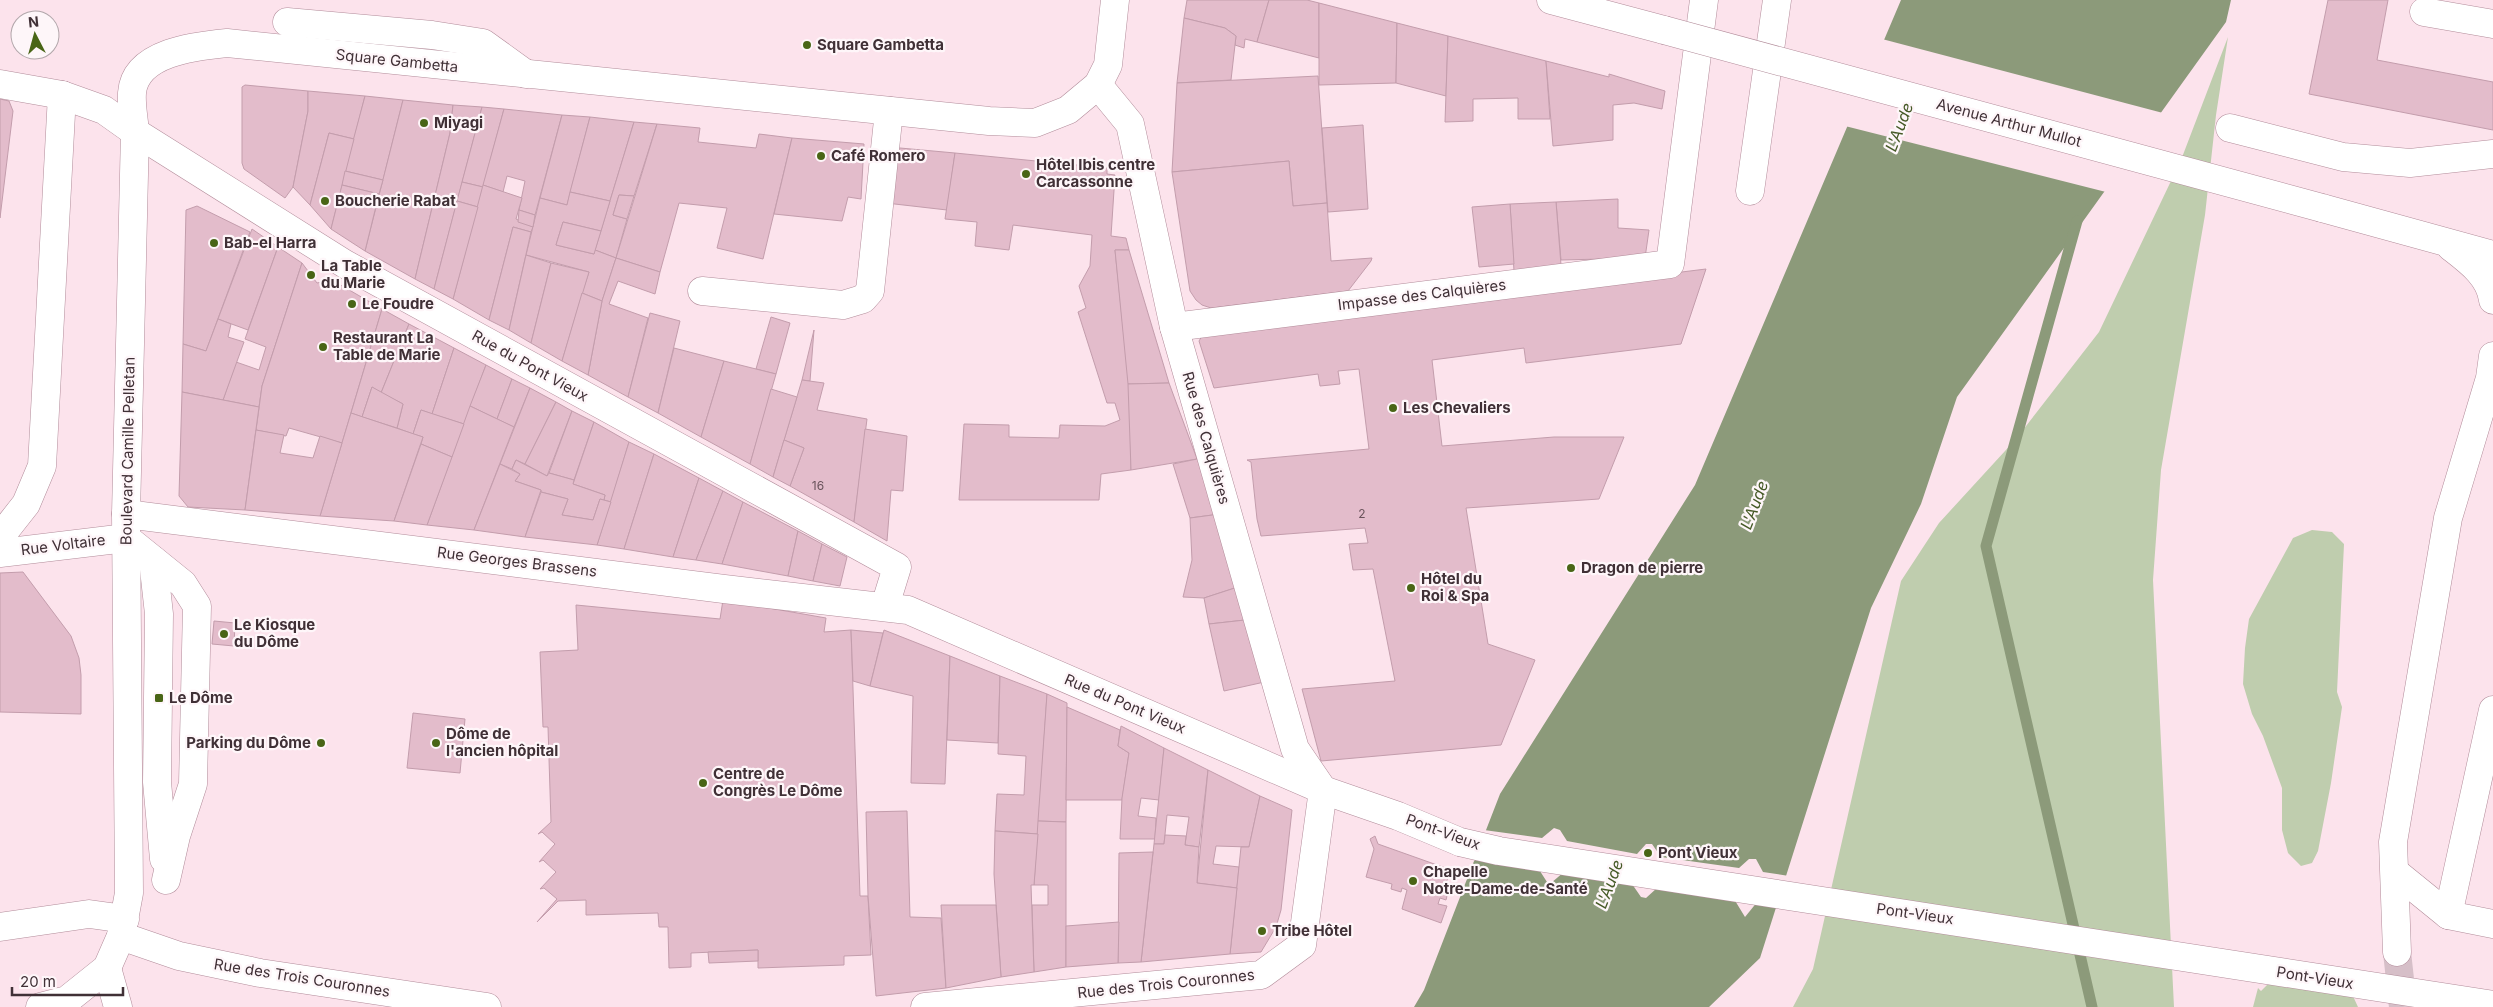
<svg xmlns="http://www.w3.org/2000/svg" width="2493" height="1007" font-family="Inter,sans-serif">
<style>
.green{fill:#bfcdae}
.water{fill:#8c9a7a}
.pier{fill:#fce3ec}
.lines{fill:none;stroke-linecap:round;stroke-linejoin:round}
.stream{stroke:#8c9a7a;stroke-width:11}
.building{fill:#e3bccb;stroke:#c39dac}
.major-tunnel{stroke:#d6bfc8;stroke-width:28;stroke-dasharray:28 14;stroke-linecap:butt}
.minor-casing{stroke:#b28c9a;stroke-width:29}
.major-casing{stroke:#b28c9a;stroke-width:29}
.minor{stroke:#fff;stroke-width:28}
.major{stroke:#fff;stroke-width:28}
.minor-bridge-casing{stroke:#b28c9a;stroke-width:29;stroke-linecap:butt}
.major-bridge-casing{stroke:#b28c9a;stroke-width:29;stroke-linecap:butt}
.minor-bridge{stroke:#fff;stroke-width:28}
.major-bridge{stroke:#fff;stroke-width:28}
.poi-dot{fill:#496516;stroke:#fef6f9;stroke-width:2}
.labels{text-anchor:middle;stroke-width:4.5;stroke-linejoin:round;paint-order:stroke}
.number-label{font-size:12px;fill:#69535b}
.poi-label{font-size:15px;font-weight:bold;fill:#403036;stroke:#fef6f9;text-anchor:start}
.street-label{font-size:15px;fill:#403036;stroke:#fef6f9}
.water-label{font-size:16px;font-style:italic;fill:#465a27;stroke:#fef6f9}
</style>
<rect width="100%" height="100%" fill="#fce3ec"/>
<!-- green -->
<g class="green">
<polygon points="2228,37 2216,115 2205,215 2161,470 2153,580 2174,1007 1793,1007 1813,969 1901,581 1939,523 2016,439 2099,332 2181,160"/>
<polygon points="2312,530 2332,532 2344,544 2337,692 2342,707 2331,783 2318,851 2312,863 2301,866 2288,853 2282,830 2282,788 2263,736 2252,714 2243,684 2245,648 2249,619 2293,538"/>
<polygon points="2273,979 2352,994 2358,1007 2253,1007 2258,988 2261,991"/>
</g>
<!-- water -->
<polygon class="water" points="1901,0 2231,0 2226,22 1957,397 1921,504 1871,608 1760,958 1709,1007 1414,1007 1424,990 1500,794 1695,485"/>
<!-- pier -->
<g class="pier">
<polygon points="1882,39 2163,113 2106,192 1845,126"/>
<polygon points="1554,828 1560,830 1567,841 1637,854 1646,844 1652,844 1661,857 1739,868 1749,859 1756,859 1763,872 1789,876 1780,904 1758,901 1745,917 1734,899 1657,888 1646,898 1641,897 1632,884 1564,872 1551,883 1547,882 1538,868 1475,860 1471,863 1484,830 1542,838"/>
</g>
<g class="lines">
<!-- stream -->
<polyline class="stream" points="2077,221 1986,546 2092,1007"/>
</g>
<!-- building -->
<g class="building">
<polygon points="1187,0 1269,0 1257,42 1245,39 1244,48 1235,45 1236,36 1225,28 1184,18"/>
<polygon points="1269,0 1307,0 1319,3 1319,58 1257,42"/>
<polygon points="2328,0 2388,0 2377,60 2493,82 2493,130 2309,94"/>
<polygon points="1319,3 1397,23 1396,83 1319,85"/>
<polygon points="1184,18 1225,28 1236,36 1231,80 1177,83"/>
<polygon points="1397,23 1448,36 1446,96 1396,83"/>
<polygon points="1448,36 1546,61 1550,119 1518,119 1518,98 1473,99 1473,121 1445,122"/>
<polygon points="1546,61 1609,77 1609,74 1665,91 1662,109 1634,103 1613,105 1613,140 1553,146"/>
<polygon points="1318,76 1327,203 1293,206 1289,161 1172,172 1177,83"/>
<polygon points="245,85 308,91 308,111 293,187 285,198 244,169 242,163 242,87"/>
<polygon points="308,91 365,96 354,139 329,133 310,205 293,187 308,111"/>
<polygon points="365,96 403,100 383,180 345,171"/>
<polygon points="0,99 9,101 13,111 0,218"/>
<polygon points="403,100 453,105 450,133 415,279 365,251"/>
<polygon points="453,105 482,107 434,289 415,279 450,133"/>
<polygon points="482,107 504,109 483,187 462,182"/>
<polygon points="504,109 562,115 535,215 519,210 525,181 507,176 503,192 483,185"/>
<polygon points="562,115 590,117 567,205 540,198"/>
<polygon points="590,117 634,122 610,201 570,192"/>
<polygon points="634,122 657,124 634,196 619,195 613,215 627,219 616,258 595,250"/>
<polygon points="657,124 700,128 698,142 756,148 759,134 792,138 763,259 717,248 727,208 679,203 660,272 616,258"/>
<polygon points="1363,125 1368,209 1328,212 1322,128"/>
<polygon points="329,133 354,139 331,229 310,205"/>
<polygon points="792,138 864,144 861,199 848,197 842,221 774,214"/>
<polygon points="889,147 955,153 947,210 886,203"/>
<polygon points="955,153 1107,168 1107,174 1115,175 1111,236 1126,238 1129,250 1115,250 1131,404 1131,470 1101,474 1099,500 959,500 964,424 1009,425 1009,437 1059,438 1060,425 1105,426 1120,420 1115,403 1107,403 1078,312 1086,308 1079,286 1090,266 1092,235 1013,225 1009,250 975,246 977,222 945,219"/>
<polygon points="1289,161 1293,206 1327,203 1331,261 1372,258 1371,261 1348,291 1211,308 1202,305 1196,300 1190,291 1172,172"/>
<polygon points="345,171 383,180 379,194 342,185"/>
<polygon points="462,182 483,187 478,207 457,201"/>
<polygon points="342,185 379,194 365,251 331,229"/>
<polygon points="483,185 522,198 516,219 533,227 531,232 513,227 489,320 453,299"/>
<polygon points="570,192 610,201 601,231 563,222 556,245 594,254 595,250 616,258 602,301 582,293 589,272 526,255 540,198 567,205"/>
<polygon points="619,195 634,196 627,219 613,215"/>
<polygon points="1618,199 1618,228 1649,230 1645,258 1561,260 1556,202"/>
<polygon points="457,201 478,207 453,299 434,289"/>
<polygon points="1556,202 1561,265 1514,271 1510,204"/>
<polygon points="1510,204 1514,264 1479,267 1472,207"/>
<polygon points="197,206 250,232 206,351 183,344 186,210"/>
<polygon points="519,210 535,215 533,227 518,222"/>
<polygon points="563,222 601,231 594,254 556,245"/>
<polygon points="513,227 531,232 509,330 489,320"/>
<polygon points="252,229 278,247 248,330 218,319"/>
<polygon points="278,247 302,263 262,386 259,407 223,400 236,362 259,370 266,347 245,339"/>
<polygon points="1115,250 1129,250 1169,383 1128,384"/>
<polygon points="526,255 551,263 531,343 509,330"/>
<polygon points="616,258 660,272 655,294 618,281 609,304 648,318 628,397 588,375 602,301"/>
<polygon points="302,263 317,283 332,280 382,309 342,443 289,428 286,436 256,430 262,386"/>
<polygon points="551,263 589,272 562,361 531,343"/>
<polygon points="1706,269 1681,344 1526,363 1524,348 1432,360 1442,446 1554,437 1624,437 1599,499 1466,508 1488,644 1535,660 1501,745 1321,761 1302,689 1395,681 1373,569 1353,570 1349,544 1368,543 1365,528 1261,536 1257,519 1251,462 1247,460 1369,449 1359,369 1338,371 1340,384 1320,386 1318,374 1214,388 1199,341 1205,331"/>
<polygon points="582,293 602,301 588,375 562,361"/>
<polygon points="382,309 409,324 381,393 372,387 362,417 351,413"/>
<polygon points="650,313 680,321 658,413 628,397"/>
<polygon points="771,317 790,323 776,374 756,369"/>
<polygon points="218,319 231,324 228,337 244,342 223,400 182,392 183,344 206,351"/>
<polygon points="409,324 454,348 432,414 421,410 413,434 397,428 403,404 381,393"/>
<polygon points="814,330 810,381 802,380"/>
<polygon points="454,348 486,365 464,424 432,414"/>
<polygon points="674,348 724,361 701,437 658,413"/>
<polygon points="724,361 776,374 750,464 701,437"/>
<polygon points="486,365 512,379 497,419 470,406"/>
<polygon points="512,379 530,388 514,427 497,419"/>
<polygon points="802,380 824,383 817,410 867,419 854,522 790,486 804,448 784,440"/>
<polygon points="1169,383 1197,459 1131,470 1128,384"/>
<polygon points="372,387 403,404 397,428 362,417"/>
<polygon points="530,388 556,402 525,464 516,460 512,469 500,464"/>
<polygon points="771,389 797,397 773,477 750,464"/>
<polygon points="182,392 259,407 245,510 188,507 179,496"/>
<polygon points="556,402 572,411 547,476 525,464"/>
<polygon points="470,406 514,427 474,530 427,525"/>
<polygon points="421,410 464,424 452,457 421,444 423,437 413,434"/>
<polygon points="572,411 594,422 574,480 549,473"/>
<polygon points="351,413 423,437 394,521 320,516"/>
<polygon points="594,422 629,442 611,502 604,500 605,495 573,484"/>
<polygon points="865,429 907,436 903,491 891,490 887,541 854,522"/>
<polygon points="256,430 284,435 280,453 313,458 320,436 342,443 320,516 245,510"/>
<polygon points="784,440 804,448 790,486 773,477"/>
<polygon points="629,442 654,454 624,549 597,545"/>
<polygon points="421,444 452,457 427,525 394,521"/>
<polygon points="654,454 699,478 673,557 624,549"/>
<polygon points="1202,458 1220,514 1190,518 1173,464"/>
<polygon points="516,460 547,476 549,473 574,480 573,484 605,495 604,500 600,499 593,520 562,515 568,499 541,492 541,490 515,481 520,474 512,469"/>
<polygon points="500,464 520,474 515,481 541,490 525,537 474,530"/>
<polygon points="699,478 723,491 696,560 673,557"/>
<polygon points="723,491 743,502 722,564 696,560"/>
<polygon points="541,492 568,499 562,515 593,520 600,499 611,502 597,545 525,537"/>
<polygon points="743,502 798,531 788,576 722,564"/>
<polygon points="1220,514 1244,585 1204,598 1183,597 1192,560 1190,518"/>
<polygon points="798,531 822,544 813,581 788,576"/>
<polygon points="822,544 847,557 840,586 813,581"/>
<polygon points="23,572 71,636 79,658 81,675 81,714 0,712 0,573"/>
<polygon points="1244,585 1254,619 1209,624 1204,598"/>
<polygon points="723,600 826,618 824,632 851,630 860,896 868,896 871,955 844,956 844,965 758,968 758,950 691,953 691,967 669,968 668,927 659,927 658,913 586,915 586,900 558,901 537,922 557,899 544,888 540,889 556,872 543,860 539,862 555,844 542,832 538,834 551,822 548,727 543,727 540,652 578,650 576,605 720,619"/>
<polygon points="1254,619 1269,681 1224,691 1209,624"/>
<polygon points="214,621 235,623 234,646 212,644"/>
<polygon points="851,630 883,633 870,686 853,681"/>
<polygon points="884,630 950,656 945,784 911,783 913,696 870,686"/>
<polygon points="950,656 1000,676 998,743 947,740"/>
<polygon points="1000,676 1047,694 1038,834 995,831 997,794 1024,795 1026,756 998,754"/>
<polygon points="1047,694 1067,703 1066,822 1038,821"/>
<polygon points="1067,707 1120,730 1118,746 1129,753 1122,800 1066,800"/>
<polygon points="413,713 465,719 460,773 407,768"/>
<polygon points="1121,726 1164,748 1159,800 1141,798 1138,816 1156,818 1155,839 1120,839 1122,798 1129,753 1118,746"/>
<polygon points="1164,748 1208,770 1199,847 1185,845 1189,817 1167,815 1164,844 1154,844"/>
<polygon points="1208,770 1260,796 1249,847 1216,846 1213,864 1239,867 1237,888 1197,883"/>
<polygon points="1260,796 1292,810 1281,910 1276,927 1261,952 1230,954 1241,847 1249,847"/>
<polygon points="907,811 910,917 941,918 946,988 876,996 868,896 866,812"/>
<polygon points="1038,821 1066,822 1066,967 1034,972 1032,905 1048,905 1048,885 1034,885"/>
<polygon points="995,831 1038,834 1034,885 1031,885 1034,972 1001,977 994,874"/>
<polygon points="1165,835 1186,836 1185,845 1199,847 1197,883 1237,888 1230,954 1141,962 1154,844 1164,844"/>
<polygon points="1375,836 1378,844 1454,871 1455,875 1448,877 1443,893 1447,896 1446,900 1440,898 1438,904 1447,906 1441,923 1402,909 1407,890 1402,888 1401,892 1391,889 1392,884 1366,877 1374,849 1370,839"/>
<polygon points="1153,852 1141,962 1118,963 1119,853"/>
<polygon points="941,905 996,905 1001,977 946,988"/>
<polygon points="1119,922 1118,963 1066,967 1066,926"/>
<polygon points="758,950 758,961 709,963 708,952"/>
</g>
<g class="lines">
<!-- major-tunnel -->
<polyline class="major-tunnel" points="2397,952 2403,1007"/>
<!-- minor casing -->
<g class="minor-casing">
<g id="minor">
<polyline points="2424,12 2493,24"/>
<polyline points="287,22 432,35 483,43 526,74"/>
<polyline points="0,84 62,95 104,110 135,132 345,264 897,567 885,606"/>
<polyline points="1098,85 1130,124 1174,327 1295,749 1323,790"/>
<polyline points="2230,128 2343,157 2410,163 2493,154"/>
<polyline points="1750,191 1777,0"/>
<polyline points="702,291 843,305 863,299 870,291 889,111"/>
<polyline points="1174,327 1670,264 1704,0"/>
<polyline points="126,514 724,589 908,610 1323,790 1398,816 1460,842"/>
<polyline points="0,537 26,504 42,466 62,95"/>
<polyline points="0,553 126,538 183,584 197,606 193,784 176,836 166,880"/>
<polyline points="153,560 159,614 157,782 164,859"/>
<polyline points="2448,915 2493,710"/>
<polyline points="0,927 89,914 125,919"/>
<polyline points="121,936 179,956 260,973 487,1007"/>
<polyline points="107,968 118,1007"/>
<polyline points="925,1007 1261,975 1302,945 1323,790"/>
</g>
</g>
<!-- major casing -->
<g class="major-casing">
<g id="major">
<polyline points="1551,0 1664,30"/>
<polyline points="2322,208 2493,255"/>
<path d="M 2451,247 C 2469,261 2490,276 2493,300"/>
<polyline points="2395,872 2448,915 2493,924"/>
<polyline points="2397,952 2393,842 2448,518 2490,378 2493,356"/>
<path d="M 40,1007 L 67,1000 L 107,968 L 121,936 L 129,893 L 126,514 L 135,132 C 134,119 131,106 132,93 C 135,52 196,46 227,43 L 989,121 L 1035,123 L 1068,110 L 1098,85 L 1108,65 L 1115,0"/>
</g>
</g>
<!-- minor -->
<use href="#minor" class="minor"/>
<!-- major -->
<use href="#major" class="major"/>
<!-- minor-bridge casing -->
<g class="minor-bridge-casing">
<polyline id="minor-bridge" points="1460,842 1499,851 2493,1005"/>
</g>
<!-- major-bridge casing -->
<g class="major-bridge-casing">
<polyline id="major-bridge" points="1664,30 2322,208"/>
</g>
<!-- minor-bridge -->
<use href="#minor-bridge" class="minor-bridge"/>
<!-- major-bridge -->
<use href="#major-bridge" class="major-bridge"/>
</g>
<!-- markers -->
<g class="poi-dot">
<circle cx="807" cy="45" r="5"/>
<circle cx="424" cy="123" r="5"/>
<circle cx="821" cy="156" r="5"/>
<circle cx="1026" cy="174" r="5"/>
<circle cx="325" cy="201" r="5"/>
<circle cx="214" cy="243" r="5"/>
<circle cx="311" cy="275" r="5"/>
<circle cx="352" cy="304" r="5"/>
<circle cx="323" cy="347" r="5"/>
<circle cx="1393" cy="408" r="5"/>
<circle cx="1571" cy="568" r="5"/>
<circle cx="1411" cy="588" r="5"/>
<circle cx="224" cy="634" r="5"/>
<rect x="154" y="693" width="10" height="10" rx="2.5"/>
<circle cx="321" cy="743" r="5"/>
<circle cx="436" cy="743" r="5"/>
<circle cx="703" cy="783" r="5"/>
<circle cx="1648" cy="853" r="5"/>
<circle cx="1413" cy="881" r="5"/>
<circle cx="1262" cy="931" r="5"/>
</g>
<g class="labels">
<!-- number labels -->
<g class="number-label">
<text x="818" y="490">16</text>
<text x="1362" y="518">2</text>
</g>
<!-- poi labels -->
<g class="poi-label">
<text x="817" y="50">Square Gambetta</text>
<text x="434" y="128">Miyagi</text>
<text x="831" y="161">Café Romero</text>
<text x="1036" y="170">Hôtel Ibis centre<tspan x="1036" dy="17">Carcassonne</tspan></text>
<text x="335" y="206">Boucherie Rabat</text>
<text x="224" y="248">Bab-el Harra</text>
<text x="321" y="271">La Table<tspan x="321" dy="17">du Marie</tspan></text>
<text x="362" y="309">Le Foudre</text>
<text x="333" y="343">Restaurant La<tspan x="333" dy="17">Table de Marie</tspan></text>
<text x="1403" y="413">Les Chevaliers</text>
<text x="1581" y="573">Dragon de pierre</text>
<text x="1421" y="584">Hôtel du<tspan x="1421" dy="17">Roi &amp; Spa</tspan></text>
<text x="234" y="630">Le Kiosque<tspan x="234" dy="17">du Dôme</tspan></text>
<text x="169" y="703">Le Dôme</text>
<text x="446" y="739">Dôme de<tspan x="446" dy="17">l'ancien hôpital</tspan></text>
<text x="311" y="748" text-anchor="end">Parking du Dôme</text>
<text x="713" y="779">Centre de<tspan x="713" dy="17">Congrès Le Dôme</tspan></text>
<text x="1658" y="858">Pont Vieux</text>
<text x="1423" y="877">Chapelle<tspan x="1423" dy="17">Notre-Dame-de-Santé</tspan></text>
<text x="1272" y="936">Tribe Hôtel</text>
</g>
<!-- street labels -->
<g class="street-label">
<text transform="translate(397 61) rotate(6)" y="5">Square Gambetta</text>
<text transform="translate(2009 123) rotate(15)" y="5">Avenue Arthur Mullot</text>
<text transform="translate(1422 295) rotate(-7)" y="5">Impasse des Calquières</text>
<text transform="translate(530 366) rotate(29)" y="5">Rue du Pont Vieux</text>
<text transform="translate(1206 438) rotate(74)" y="5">Rue des Calquières</text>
<text transform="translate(128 451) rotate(-89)" y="5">Boulevard Camille Pelletan</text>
<text transform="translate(63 545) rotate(-7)" y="5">Rue Voltaire</text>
<text transform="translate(517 562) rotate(7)" y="5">Rue Georges Brassens</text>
<text transform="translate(1125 704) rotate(23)" y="5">Rue du Pont Vieux</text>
<text transform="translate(1443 832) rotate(20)" y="5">Pont-Vieux</text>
<text transform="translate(1915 914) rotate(8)" y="5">Pont-Vieux</text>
<text transform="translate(302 978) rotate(9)" y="5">Rue des Trois Couronnes</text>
<text transform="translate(2315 978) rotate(9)" y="5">Pont-Vieux</text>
<text transform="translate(1166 984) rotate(-6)" y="5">Rue des Trois Couronnes</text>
</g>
<!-- water labels -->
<g class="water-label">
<text transform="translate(1899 127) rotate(-69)" y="6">L'Aude</text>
<text transform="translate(1754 505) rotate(-69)" y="6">L'Aude</text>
<text transform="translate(1609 884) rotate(-69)" y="6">L'Aude</text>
</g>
</g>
<!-- north arrow -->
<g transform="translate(35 35) rotate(354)"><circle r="24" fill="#fef6f9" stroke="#b2a7ab"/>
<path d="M0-4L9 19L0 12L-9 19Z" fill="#496516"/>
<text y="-8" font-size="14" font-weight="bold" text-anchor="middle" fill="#403036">N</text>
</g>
<!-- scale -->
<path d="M12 987v8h111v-8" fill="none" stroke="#403036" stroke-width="2.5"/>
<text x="20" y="987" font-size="15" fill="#403036" stroke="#fef6f9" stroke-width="4" paint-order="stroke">20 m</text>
</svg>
